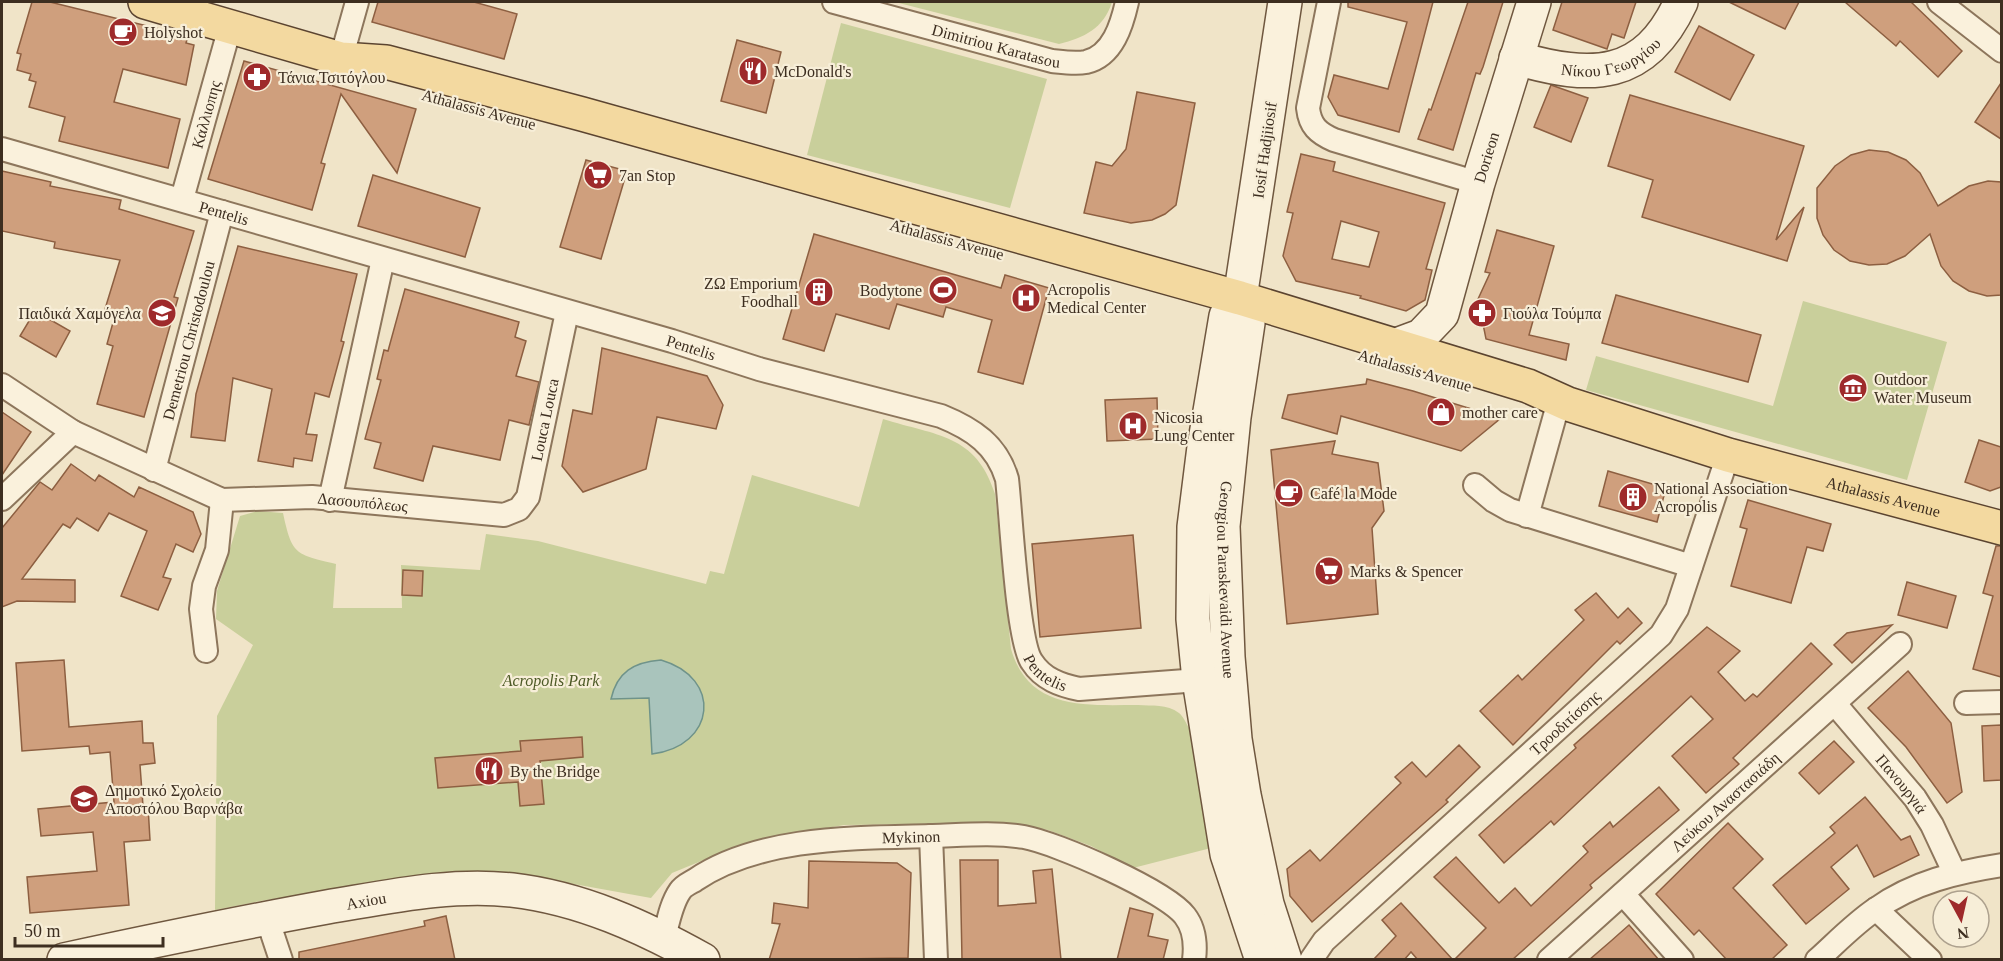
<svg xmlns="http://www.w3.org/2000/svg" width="2003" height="961" font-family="'Times New Roman',serif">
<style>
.green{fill:#c9cf9b}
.water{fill:#a9c4bc;stroke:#6f938a;stroke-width:1.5}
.building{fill:#cf9f7d;stroke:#8d5f41;stroke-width:1.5;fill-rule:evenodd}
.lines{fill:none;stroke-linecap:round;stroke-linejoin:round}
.street-casing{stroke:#8d765c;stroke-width:26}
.secondary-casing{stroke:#6f573f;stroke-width:36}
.primary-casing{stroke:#5b4430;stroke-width:36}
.street{stroke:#faf1dc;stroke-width:22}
.secondary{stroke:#faf1dc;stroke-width:33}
.primary{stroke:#f3d9a0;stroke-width:33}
.labels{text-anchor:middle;stroke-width:4.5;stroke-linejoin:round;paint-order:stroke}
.poi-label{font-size:16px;fill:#3d2e20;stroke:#f7eed8;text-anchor:start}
.street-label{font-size:16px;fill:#3d2e20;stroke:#f7eed8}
.park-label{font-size:16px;font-style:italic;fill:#4d5a26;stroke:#f7eed8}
</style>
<rect width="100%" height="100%" fill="#f0e4c8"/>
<!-- green -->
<g class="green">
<path d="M 895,2 L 1112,2 C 1104,28 1084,38 1059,44 Z"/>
<polygon points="841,23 1047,79 1010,208 807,155"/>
<polygon points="1803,301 1947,342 1907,480 1586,390 1596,356 1773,406"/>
<path d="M 883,419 C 937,436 976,434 995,494 L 1011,649 C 1029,711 1086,705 1138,705 C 1152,706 1167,704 1179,713 C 1183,716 1186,723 1189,728 L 1211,848 L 1133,868 L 1091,846 L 1048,830 L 1003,823 L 844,825 L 770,838 L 733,848 L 672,873 L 651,898 L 524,875 L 466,871 L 266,900 L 215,910 L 217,716 L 253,645 L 216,619 L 217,591 L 240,516 L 258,511 L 283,513 C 292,555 295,554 336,564 L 333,608 L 402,608 L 401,565 L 480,570 L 486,534 L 538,541 L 706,584 L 710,571 L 724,574 L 752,475 L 859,507 Z"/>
</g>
<!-- water -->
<path class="water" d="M 661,660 C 723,678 716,746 652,754 L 649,698 L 611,699 C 617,672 634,662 661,660 Z"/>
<!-- building -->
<g class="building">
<polygon points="32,2 50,2 188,36 186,43 194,45 186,85 123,69 114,102 180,119 168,168 59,141 65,117 29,107 36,82 29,80 31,74 17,70 21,54 17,53"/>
<polygon points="378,2 474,2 517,14 504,59 372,22"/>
<polygon points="1348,2 1433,2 1399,132 1338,115 1328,97 1334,75 1388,89 1407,22 1348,7"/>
<polygon points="1468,2 1503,2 1483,67 1480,74 1476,73 1453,150 1418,139 1429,109 1431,110"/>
<polygon points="1562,2 1636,2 1624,38 1612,34 1607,49 1553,30"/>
<polygon points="1729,2 1799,2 1785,29"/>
<polygon points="1845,2 1911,2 1962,51 1938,77 1900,41 1896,46"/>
<polygon points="1699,26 1754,55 1730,100 1675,72"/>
<polygon points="737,40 781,52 766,113 721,101"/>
<polygon points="244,61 416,109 397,173 341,94 321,163 325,164 312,210 208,179"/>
<polygon points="2001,83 2001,139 1975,122"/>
<polygon points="1551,85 1588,98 1571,142 1534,127"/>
<polygon points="1137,92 1195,103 1176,205 1165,214 1152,220 1131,223 1084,213 1096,162 1112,166 1126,149"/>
<polygon points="1630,95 1804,146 1776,240 1804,207 1787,261 1642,217 1653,180 1608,166"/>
<polygon points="1869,150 1888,152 1906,160 1920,173 1938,206 1969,186 1988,181 2001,182 2001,295 1987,296 1969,291 1953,281 1941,266 1930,234 1905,256 1887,264 1869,265 1850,261 1834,250 1823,235 1817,218 1817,188 1835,166 1851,155"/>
<path d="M 1301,154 L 1335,162 L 1333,171 L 1445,203 L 1426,269 L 1432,270 L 1425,300 L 1406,311 L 1360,298 L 1361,296 L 1296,281 L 1283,256 L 1293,213 L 1287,212 ZM 1341,221 L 1379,232 L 1369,267 L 1332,259 Z"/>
<polygon points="586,160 627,171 601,259 560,247"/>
<polygon points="2,171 51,182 50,186 121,200 119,209 194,231 174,297 178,298 144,417 97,404 113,346 107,344 116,312 105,309 120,260 54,248 55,242 2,231"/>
<polygon points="373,175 480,208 465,257 358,226"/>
<polygon points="1497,230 1554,246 1529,335 1569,344 1566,360 1486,339 1478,299 1490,273 1485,272"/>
<polygon points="814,234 1001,288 1005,275 1049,288 1023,384 978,372 992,320 946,307 943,317 897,304 889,329 836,314 824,351 783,339"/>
<polygon points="238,246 357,274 341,341 344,342 329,397 315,393 306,434 317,435 312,461 294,458 293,467 258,461 272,389 233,378 225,441 191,437 196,394"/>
<polygon points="405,289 519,322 515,337 526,341 516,376 539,382 529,425 509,420 500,460 433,446 423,481 374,468 381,443 365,439 381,380 377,379 384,350 388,351"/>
<polygon points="1616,295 1761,335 1748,382 1602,343"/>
<polygon points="35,311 70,331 56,357 20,336"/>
<polygon points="602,348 707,376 723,405 716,429 657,417 646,469 583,492 562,466 573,410 592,414"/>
<polygon points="1367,379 1413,391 1501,418 1461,451 1341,416 1337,434 1282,418 1288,395 1366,384"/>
<polygon points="1157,398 1158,439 1107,441 1105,400"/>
<polygon points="2,412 31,432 2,475"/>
<polygon points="1979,440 2001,447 2001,487 1990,491 1965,482"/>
<polygon points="1335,441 1332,454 1378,463 1384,511 1372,528 1378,614 1287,624 1271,450"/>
<polygon points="71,464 95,481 99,475 134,497 139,487 193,512 201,534 193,552 176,544 163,577 171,579 158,610 121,596 147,531 109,513 98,531 77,518 70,528 63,524 22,579 75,580 75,602 17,601 2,607 2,528 40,482 52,490"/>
<polygon points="1608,471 1666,488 1657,522 1599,506"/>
<polygon points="1748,500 1831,524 1823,551 1807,547 1791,603 1731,586 1747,529 1740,527"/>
<polygon points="1133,535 1141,628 1040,637 1032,544"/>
<polygon points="1996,546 2001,546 2001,677 1973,669 1993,596 1983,593"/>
<polygon points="403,570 423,571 422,596 402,595"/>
<polygon points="1907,582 1956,596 1947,628 1898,615"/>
<polygon points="1596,593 1618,618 1628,608 1642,623 1620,644 1617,641 1513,745 1480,711 1518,675 1522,680 1584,620 1575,610"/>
<polygon points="1892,625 1852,663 1834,645 1847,633"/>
<polygon points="1707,627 1740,651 1718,672 1745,701 1753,694 1757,697 1811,643 1832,664 1733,758 1739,764 1706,793 1672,756 1713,719 1691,696 1554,825 1551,821 1504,863 1479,835 1576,748 1574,745"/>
<polygon points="64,660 69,727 142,721 143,743 153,743 155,763 140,765 143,806 148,806 150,840 124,842 129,905 30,913 27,877 97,871 93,832 41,836 38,809 114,802 110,752 90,754 89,746 22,751 16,663"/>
<polygon points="1908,671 1951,723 1962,792 1947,803 1906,747 1868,708"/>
<polygon points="2001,725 2001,780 1984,781 1982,726"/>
<polygon points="582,737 583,757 540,761 544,804 520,806 518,782 438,788 435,758 521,751 520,741"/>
<polygon points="1834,741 1854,762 1819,794 1799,773"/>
<polygon points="1459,745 1480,767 1446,800 1448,802 1312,922 1290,896 1287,869 1310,850 1320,861 1401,783 1395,777 1412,762 1426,777"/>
<polygon points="1659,787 1679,810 1590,885 1592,888 1512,960 1454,960 1486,928 1434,877 1456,857 1499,903 1515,888 1531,906 1588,852 1583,846 1610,822 1613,827"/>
<polygon points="1865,797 1901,840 1910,836 1919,855 1874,877 1857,845 1831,867 1849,889 1806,924 1773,885 1835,833 1830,827"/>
<polygon points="1728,823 1763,859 1733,888 1787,945 1771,960 1727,960 1699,930 1694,935 1656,894"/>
<polygon points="960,860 998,860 998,906 1036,903 1033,871 1052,869 1061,960 962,959"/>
<polygon points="809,861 897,863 911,873 908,958 769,960 780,924 772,923 774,903 808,908"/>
<polygon points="1401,903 1453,960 1418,960 1411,952 1404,960 1373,960 1396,936 1382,920"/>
<polygon points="1130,908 1153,914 1148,936 1168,940 1163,960 1117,960"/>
<polygon points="446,916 455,960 299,960 299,952 425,926 424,921"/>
<polygon points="1629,925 1659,960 1589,960 1611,941"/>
</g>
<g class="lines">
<!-- street casing -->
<g class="street-casing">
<g id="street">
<path id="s1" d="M 834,2 L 1052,61 C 1062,62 1075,64 1086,62 C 1113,56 1122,24 1127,2"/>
<path d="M 1329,2 L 1308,108 C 1310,126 1318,133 1334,140 L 1478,183"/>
<polyline points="1939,2 2002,51"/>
<polyline points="341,59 357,2"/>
<path id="s2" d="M 2,149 L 672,341 L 759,369 L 941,416 C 973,429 997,445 1007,479 C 1011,512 1017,642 1032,662 C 1043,679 1060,685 1079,689 L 1199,680"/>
<path id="s3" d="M 182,199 L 230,27"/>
<path id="s4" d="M 2,385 L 73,432 L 222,500 L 312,497 L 504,515 L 519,509 L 528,497 L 567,312"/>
<path id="s5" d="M 154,470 L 222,212"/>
<polyline points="1475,485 1494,501 1510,510 1691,566"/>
<polyline points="2,499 73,432"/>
<polyline points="330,500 383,259"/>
<polyline points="1527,516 1559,401"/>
<polyline points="206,651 201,609 204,586 217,550 222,500"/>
<polyline points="1966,703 2002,702"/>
<path id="s6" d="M 1835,704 L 1915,798 L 1932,825 L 1954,872"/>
<polyline points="931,836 936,960"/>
<polyline points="1623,894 1682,960"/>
<polyline points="1876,909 1930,960"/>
<polyline points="267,918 281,960"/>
<path id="s7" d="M 664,938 C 668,922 671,904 680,891 C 683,886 690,883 695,880 C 760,836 857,838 933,836 C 963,835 994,832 1024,837 C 1057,843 1166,891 1185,916 C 1195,929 1196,944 1194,960"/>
<path id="s8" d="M 1311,960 L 1324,941 L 1661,635 L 1677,609 L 1728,455"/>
<path id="s9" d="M 1549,960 L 1900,644"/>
<path d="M 1817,960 C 1836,943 1855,923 1876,909 C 1914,882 1957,872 2002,865"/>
</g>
</g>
<!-- secondary casing -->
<g class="secondary-casing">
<g id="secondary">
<path id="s10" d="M 1285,2 L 1240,298 L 1248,323 L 1234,417 L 1223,526 L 1228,657 L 1235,739 L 1244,795 L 1267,904 L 1285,960"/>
<path id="s11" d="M 1516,58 C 1592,80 1645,80 1681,2"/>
<polyline points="1240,298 1226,316 1204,447 1194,527 1193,619 1199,680 1227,854 1262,960"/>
<path id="s12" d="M 1394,346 L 1421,336 L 1442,314 L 1478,183 L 1534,2"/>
<path id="s13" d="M 64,960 C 152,941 239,923 327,907 C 388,897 451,883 512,890 C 581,898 644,927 703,960"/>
</g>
</g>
<!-- primary casing -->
<g class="primary-casing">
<g id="primary">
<path id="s14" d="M 145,2 L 341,59 L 386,62 L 582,114 L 1240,298 L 1528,386 L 1568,404 L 1728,455 L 2002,528"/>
</g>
</g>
<!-- street -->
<use href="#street" class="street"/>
<!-- secondary -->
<use href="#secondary" class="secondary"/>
<!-- primary -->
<use href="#primary" class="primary"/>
</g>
<!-- icons -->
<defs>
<g id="cafe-disc" transform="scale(1.5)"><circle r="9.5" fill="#9e2a2b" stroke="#f7eed8"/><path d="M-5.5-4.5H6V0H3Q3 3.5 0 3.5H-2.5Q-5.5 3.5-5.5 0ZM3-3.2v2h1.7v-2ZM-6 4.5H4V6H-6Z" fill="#fff"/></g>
<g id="restaurant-disc" transform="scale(1.5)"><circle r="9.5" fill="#9e2a2b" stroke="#f7eed8"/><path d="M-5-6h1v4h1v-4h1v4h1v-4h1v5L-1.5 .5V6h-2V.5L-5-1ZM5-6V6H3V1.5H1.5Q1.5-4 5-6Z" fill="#fff"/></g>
<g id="pharmacy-disc" transform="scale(1.5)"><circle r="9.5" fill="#9e2a2b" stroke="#f7eed8"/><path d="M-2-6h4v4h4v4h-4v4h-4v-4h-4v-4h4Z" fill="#fff"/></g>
<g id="supermarket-disc" transform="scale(1.5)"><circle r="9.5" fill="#9e2a2b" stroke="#f7eed8"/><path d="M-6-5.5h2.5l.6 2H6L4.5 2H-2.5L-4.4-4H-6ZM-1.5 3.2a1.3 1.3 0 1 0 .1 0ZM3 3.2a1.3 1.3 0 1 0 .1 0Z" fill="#fff"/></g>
<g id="stadium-disc" transform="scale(1.5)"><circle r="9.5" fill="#9e2a2b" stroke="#f7eed8"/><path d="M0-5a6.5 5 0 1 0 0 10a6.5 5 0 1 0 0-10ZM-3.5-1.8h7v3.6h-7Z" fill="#fff"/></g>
<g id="building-disc" transform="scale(1.5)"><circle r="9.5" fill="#9e2a2b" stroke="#f7eed8"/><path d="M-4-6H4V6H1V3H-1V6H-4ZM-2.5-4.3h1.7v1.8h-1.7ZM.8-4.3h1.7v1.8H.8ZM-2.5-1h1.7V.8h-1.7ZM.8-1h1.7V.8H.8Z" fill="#fff"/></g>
<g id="hospital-disc" transform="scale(1.5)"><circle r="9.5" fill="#9e2a2b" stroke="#f7eed8"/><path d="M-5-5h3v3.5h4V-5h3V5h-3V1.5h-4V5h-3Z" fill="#fff"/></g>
<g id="school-disc" transform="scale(1.5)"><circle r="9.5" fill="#9e2a2b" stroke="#f7eed8"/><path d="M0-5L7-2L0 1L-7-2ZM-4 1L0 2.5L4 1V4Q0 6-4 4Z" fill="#fff"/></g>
<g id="museum-disc" transform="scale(1.5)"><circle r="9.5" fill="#9e2a2b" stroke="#f7eed8"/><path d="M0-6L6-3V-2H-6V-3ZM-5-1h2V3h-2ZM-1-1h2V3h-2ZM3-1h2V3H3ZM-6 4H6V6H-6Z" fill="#fff"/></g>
<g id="shop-disc" transform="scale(1.5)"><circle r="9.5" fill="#9e2a2b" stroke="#f7eed8"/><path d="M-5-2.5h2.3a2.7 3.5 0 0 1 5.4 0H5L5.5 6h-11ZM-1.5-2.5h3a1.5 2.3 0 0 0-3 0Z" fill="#fff"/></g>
</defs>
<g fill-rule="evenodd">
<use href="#cafe-disc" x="123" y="32"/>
<use href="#restaurant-disc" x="753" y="71"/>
<use href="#pharmacy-disc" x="257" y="77"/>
<use href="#supermarket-disc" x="598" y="175"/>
<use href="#stadium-disc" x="943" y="290"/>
<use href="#building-disc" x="819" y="292"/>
<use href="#hospital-disc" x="1026" y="298"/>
<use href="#school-disc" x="162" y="313"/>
<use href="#pharmacy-disc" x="1482" y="313"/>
<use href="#museum-disc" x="1853" y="388"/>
<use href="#shop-disc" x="1441" y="412"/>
<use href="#hospital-disc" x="1133" y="426"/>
<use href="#cafe-disc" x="1289" y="493"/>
<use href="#building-disc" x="1633" y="497"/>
<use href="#supermarket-disc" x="1329" y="571"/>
<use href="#restaurant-disc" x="489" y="771"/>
<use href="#school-disc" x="84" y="799"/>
</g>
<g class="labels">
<!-- poi labels -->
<g class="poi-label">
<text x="144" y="38">Holyshot</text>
<text x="774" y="77">McDonald's</text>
<text x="278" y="83">Τάνια Τσιτόγλου</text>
<text x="619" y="181">7an Stop</text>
<text x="798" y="289" text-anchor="end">ΖΩ Emporium<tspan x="798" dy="18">Foodhall</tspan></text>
<text x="1047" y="295">Acropolis<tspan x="1047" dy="18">Medical Center</tspan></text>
<text x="922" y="296" text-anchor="end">Bodytone</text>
<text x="141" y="319" text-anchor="end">Παιδικά Χαμόγελα</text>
<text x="1503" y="319">Γιούλα Τούμπα</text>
<text x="1874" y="385">Outdoor<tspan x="1874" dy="18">Water Museum</tspan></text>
<text x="1462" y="418">mother care</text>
<text x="1154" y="423">Nicosia<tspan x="1154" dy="18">Lung Center</tspan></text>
<text x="1654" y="494">National Association<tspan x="1654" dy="18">Acropolis</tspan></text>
<text x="1310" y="499">Café la Mode</text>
<text x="1350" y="577">Marks &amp; Spencer</text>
<text x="510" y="777">By the Bridge</text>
<text x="105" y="796">Δημοτικό Σχολείο<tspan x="105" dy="18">Αποστόλου Βαρνάβα</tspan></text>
</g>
<!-- street labels -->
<g class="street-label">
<text dy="6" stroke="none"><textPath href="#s1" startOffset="168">Dimitriou Karatasou</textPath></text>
<text dy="6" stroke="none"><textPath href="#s11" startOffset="99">Νίκου Γεωργίου</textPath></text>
<text transform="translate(479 109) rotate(15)" y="6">Athalassis Avenue</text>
<text dy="6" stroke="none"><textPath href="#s3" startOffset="88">Καλλιοπης</textPath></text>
<text transform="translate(1264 150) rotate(-82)" y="6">Iosif Hadjiiosif</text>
<text dy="6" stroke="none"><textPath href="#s12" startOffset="222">Dorieon</textPath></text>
<text dy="6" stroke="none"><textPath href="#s2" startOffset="231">Pentelis</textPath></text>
<text transform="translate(947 239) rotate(15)" y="6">Athalassis Avenue</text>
<text dy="6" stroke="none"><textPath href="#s5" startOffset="134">Demetriou Christodoulou</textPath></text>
<text dy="6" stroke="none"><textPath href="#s2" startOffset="717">Pentelis</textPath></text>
<text transform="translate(1415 370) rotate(16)" y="6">Athalassis Avenue</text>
<text dy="6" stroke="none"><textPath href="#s4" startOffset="642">Louca Louca</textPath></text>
<text dy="6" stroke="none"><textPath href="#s14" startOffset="1809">Athalassis Avenue</textPath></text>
<text dy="6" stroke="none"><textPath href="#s4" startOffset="390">Δασουπόλεως</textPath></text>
<text dy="6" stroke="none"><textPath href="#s10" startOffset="584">Georgiou Paraskevaidi Avenue</textPath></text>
<text dy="6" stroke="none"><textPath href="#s2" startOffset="1274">Pentelis</textPath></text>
<text dy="6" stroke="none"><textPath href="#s8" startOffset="348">Τροοδιτίσσης</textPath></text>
<text dy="6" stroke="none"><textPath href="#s6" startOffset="104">Πανουργιά</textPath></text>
<text dy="6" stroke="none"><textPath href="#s9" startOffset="237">Λεύκου Αναστασιάδη</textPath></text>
<text dy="6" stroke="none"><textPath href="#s7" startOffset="292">Mykinon</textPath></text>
<text dy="6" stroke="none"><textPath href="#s13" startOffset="308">Axiou</textPath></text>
</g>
<!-- park labels -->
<g class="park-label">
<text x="551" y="686">Acropolis Park</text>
</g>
</g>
<!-- border -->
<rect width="2003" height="961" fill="none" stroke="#3d2e20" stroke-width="6"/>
<!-- north arrow -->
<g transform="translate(1961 919) rotate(172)"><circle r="28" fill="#f7eed8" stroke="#ada18e" stroke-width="1.5"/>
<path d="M0-4.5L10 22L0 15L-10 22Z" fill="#9e2a2b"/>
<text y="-9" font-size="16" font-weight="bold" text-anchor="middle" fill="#3d2e20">N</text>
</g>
<!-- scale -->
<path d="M15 937v9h148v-9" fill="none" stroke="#3d2e20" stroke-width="3"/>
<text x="24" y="937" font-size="18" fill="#3d2e20" stroke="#f7eed8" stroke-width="4.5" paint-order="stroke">50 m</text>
</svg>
